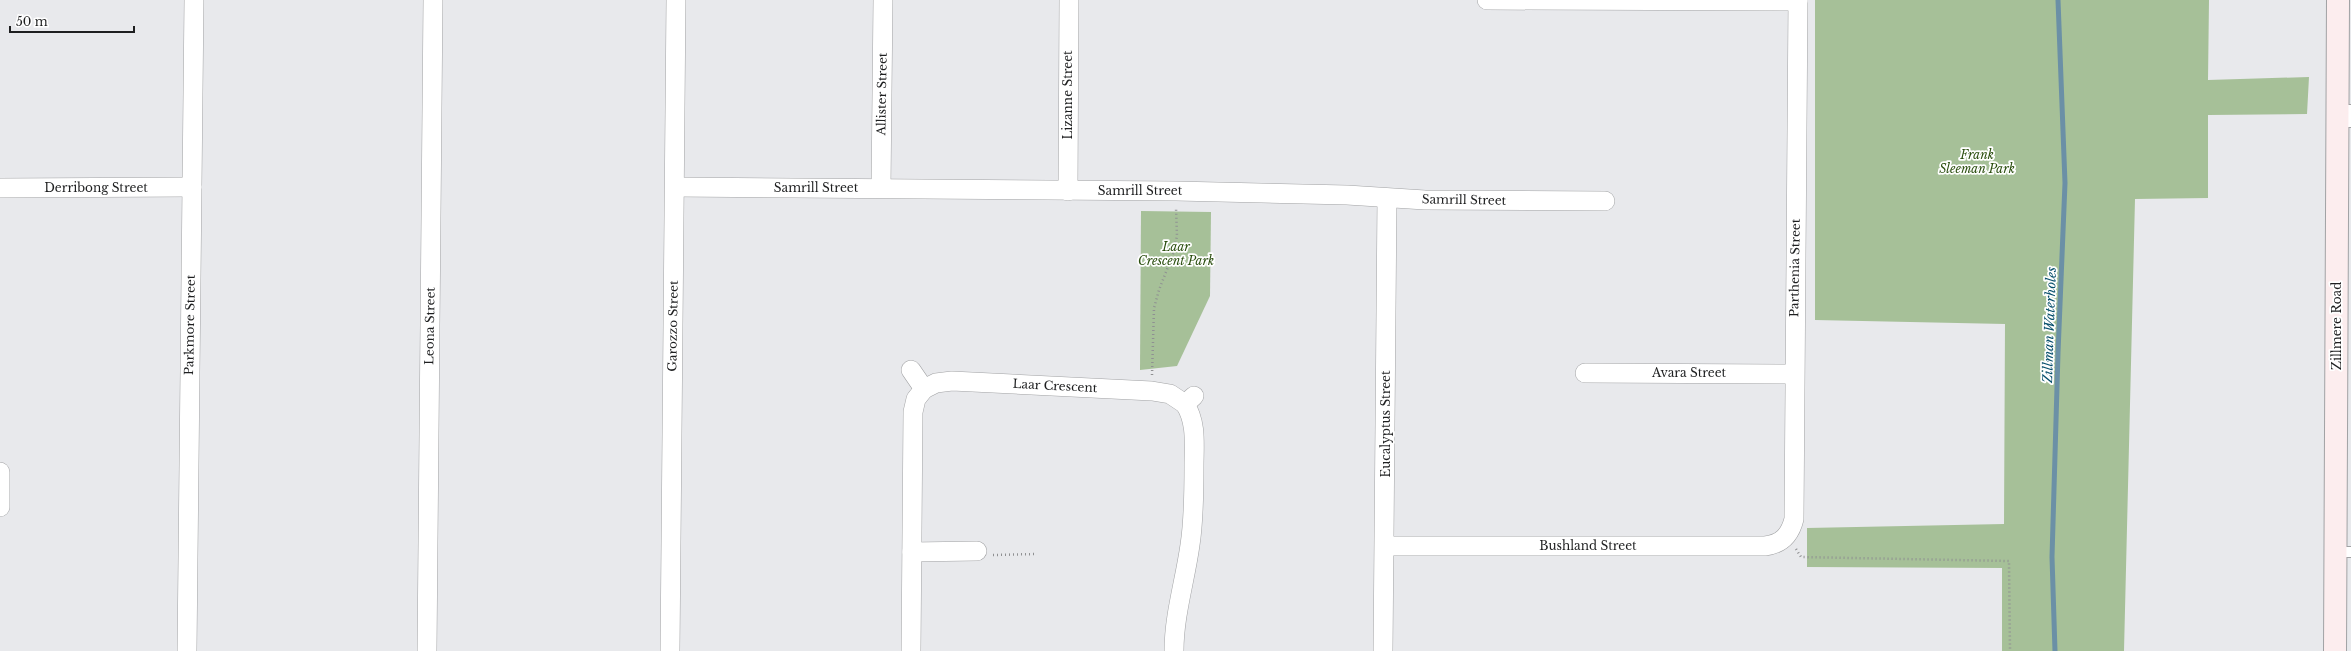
<svg xmlns="http://www.w3.org/2000/svg" width="2351" height="651" font-family="'Libre Baskerville',serif">
<style>
.green{fill:#a6c098}
.lines{fill:none;stroke-linecap:round;stroke-linejoin:round}
.stream{stroke:#6b90a6;stroke-width:5}
.service-casing{stroke:#a1a2a4;stroke-width:12}
.minor-casing{stroke:#a1a2a4;stroke-width:20}
.tertiary-casing{stroke:#a1a2a4;stroke-width:24}
.secondary-casing{stroke:#a1a2a4;stroke-width:24}
.path{stroke:#8f9092;stroke-width:2.5;stroke-dasharray:1 3;stroke-linecap:butt}
.service{stroke:#fff;stroke-width:10}
.minor{stroke:#fff;stroke-width:19}
.tertiary{stroke:#fff;stroke-width:22}
.secondary{stroke:#fcedee;stroke-width:22}
.labels{text-anchor:middle;stroke-width:3.5;stroke-linejoin:round;paint-order:stroke}
.street-label{font-size:12px;fill:#1e1f20;stroke:#fff}
.park-label{font-size:12px;font-style:italic;fill:#2a4e0e;stroke:#fff}
.water-label{font-size:13px;font-style:italic;fill:#074f6c;stroke:#fff}
</style>
<rect width="100%" height="100%" fill="#e8e9ec"/>
<!-- green -->
<g class="green">
<polygon points="1815,0 2209,0 2208,80 2309,77 2307,114 2208,115 2208,198 2135,199 2124,651 2002,651 2002,568 1807,567 1807,528 2004,524 2005,324 1815,320"/>
<polygon points="1141,211 1211,212 1210,296 1177,366 1140,370"/>
</g>
<g class="lines">
<!-- stream -->
<polyline class="stream" points="2055,651 2052,557 2058,353 2065,183 2058,0"/>
<!-- service casing -->
<g class="service-casing">
<polyline id="service" points="2335,552 2351,552"/>
</g>
<!-- minor casing -->
<g class="minor-casing">
<g id="minor">
<polyline points="1487,0 1798,1"/>
<polyline points="675,187 1176,191 1347,195 1425,200 1605,201"/>
<polyline points="0,188 192,187"/>
<polyline points="881,188 883,0"/>
<polyline points="1068,191 1069,0"/>
<polyline points="911,370 924,389 936,383 952,381 1152,391 1170,394 1185,404"/>
<polyline points="1585,373 1794,374"/>
<polyline points="0,507 0,472"/>
<path d="M 1385,546 L 1765,546 C 1782,544 1790,535 1794,519 L 1798,0"/>
<polyline points="912,552 977,551"/>
<polyline points="187,651 194,0"/>
<polyline points="427,651 433,0"/>
<polyline points="670,651 676,0"/>
<polyline points="911,651 913,412 916,399 924,389"/>
<path d="M 1174,651 C 1174,615 1185,581 1190,545 C 1194,519 1194,492 1194,466 C 1194,445 1197,423 1185,404 L 1194,396"/>
<polyline points="1383,651 1387,198"/>
</g>
</g>
<!-- tertiary casing -->
<g class="tertiary-casing">
<polyline id="tertiary" points="2339,116 2351,116"/>
</g>
<!-- secondary casing -->
<g class="secondary-casing">
<polyline id="secondary" points="2335,651 2338,0"/>
</g>
<!-- path -->
<g class="path">
<polyline points="1152,375 1154,308 1159,290 1173,254 1177,236 1176,208"/>
<polyline points="1796,549 1801,557 2009,561 2010,651"/>
<polyline points="993,555 1037,554"/>
</g>
<!-- service -->
<use href="#service" class="service"/>
<!-- minor -->
<use href="#minor" class="minor"/>
<!-- tertiary -->
<use href="#tertiary" class="tertiary"/>
<!-- secondary -->
<use href="#secondary" class="secondary"/>
</g>
<g class="labels">
<!-- street labels -->
<g class="street-label">
<text transform="translate(882 94) rotate(-89)" y="4">Allister Street</text>
<text transform="translate(1068 95) rotate(-90)" y="4">Lizanne Street</text>
<text x="96" y="192">Derribong Street</text>
<text x="816" y="192">Samrill Street</text>
<text x="1140" y="195">Samrill Street</text>
<text transform="translate(1464 200) rotate(1)" y="4">Samrill Street</text>
<text transform="translate(1795 268) rotate(-89)" y="4">Parthenia Street</text>
<text transform="translate(190 325) rotate(-89)" y="4">Parkmore Street</text>
<text transform="translate(430 326) rotate(-89)" y="4">Leona Street</text>
<text transform="translate(673 326) rotate(-89)" y="4">Garozzo Street</text>
<text transform="translate(2337 326) rotate(-90)" y="4">Zillmere Road</text>
<text x="1689" y="377">Avara Street</text>
<text transform="translate(1055 386) rotate(3)" y="4">Laar Crescent</text>
<text transform="translate(1386 424) rotate(-90)" y="4">Eucalyptus Street</text>
<text x="1588" y="550">Bushland Street</text>
</g>
<!-- park labels -->
<g class="park-label">
<text x="1977" y="159">Frank<tspan x="1977" dy="14">Sleeman Park</tspan></text>
<text x="1176" y="251">Laar<tspan x="1176" dy="14">Crescent Park</tspan></text>
</g>
<!-- water labels -->
<g class="water-label">
<text transform="translate(2049 325) rotate(-88)" y="5">Zillman Waterholes</text>
</g>
</g>
<!-- scale -->
<path d="M10 26v6h124v-6" fill="none" stroke="#1e1f20" stroke-width="2"/>
<text x="16" y="26" font-size="12" fill="#1e1f20" stroke="#ffffff" stroke-width="3" paint-order="stroke">50 m</text>
</svg>
